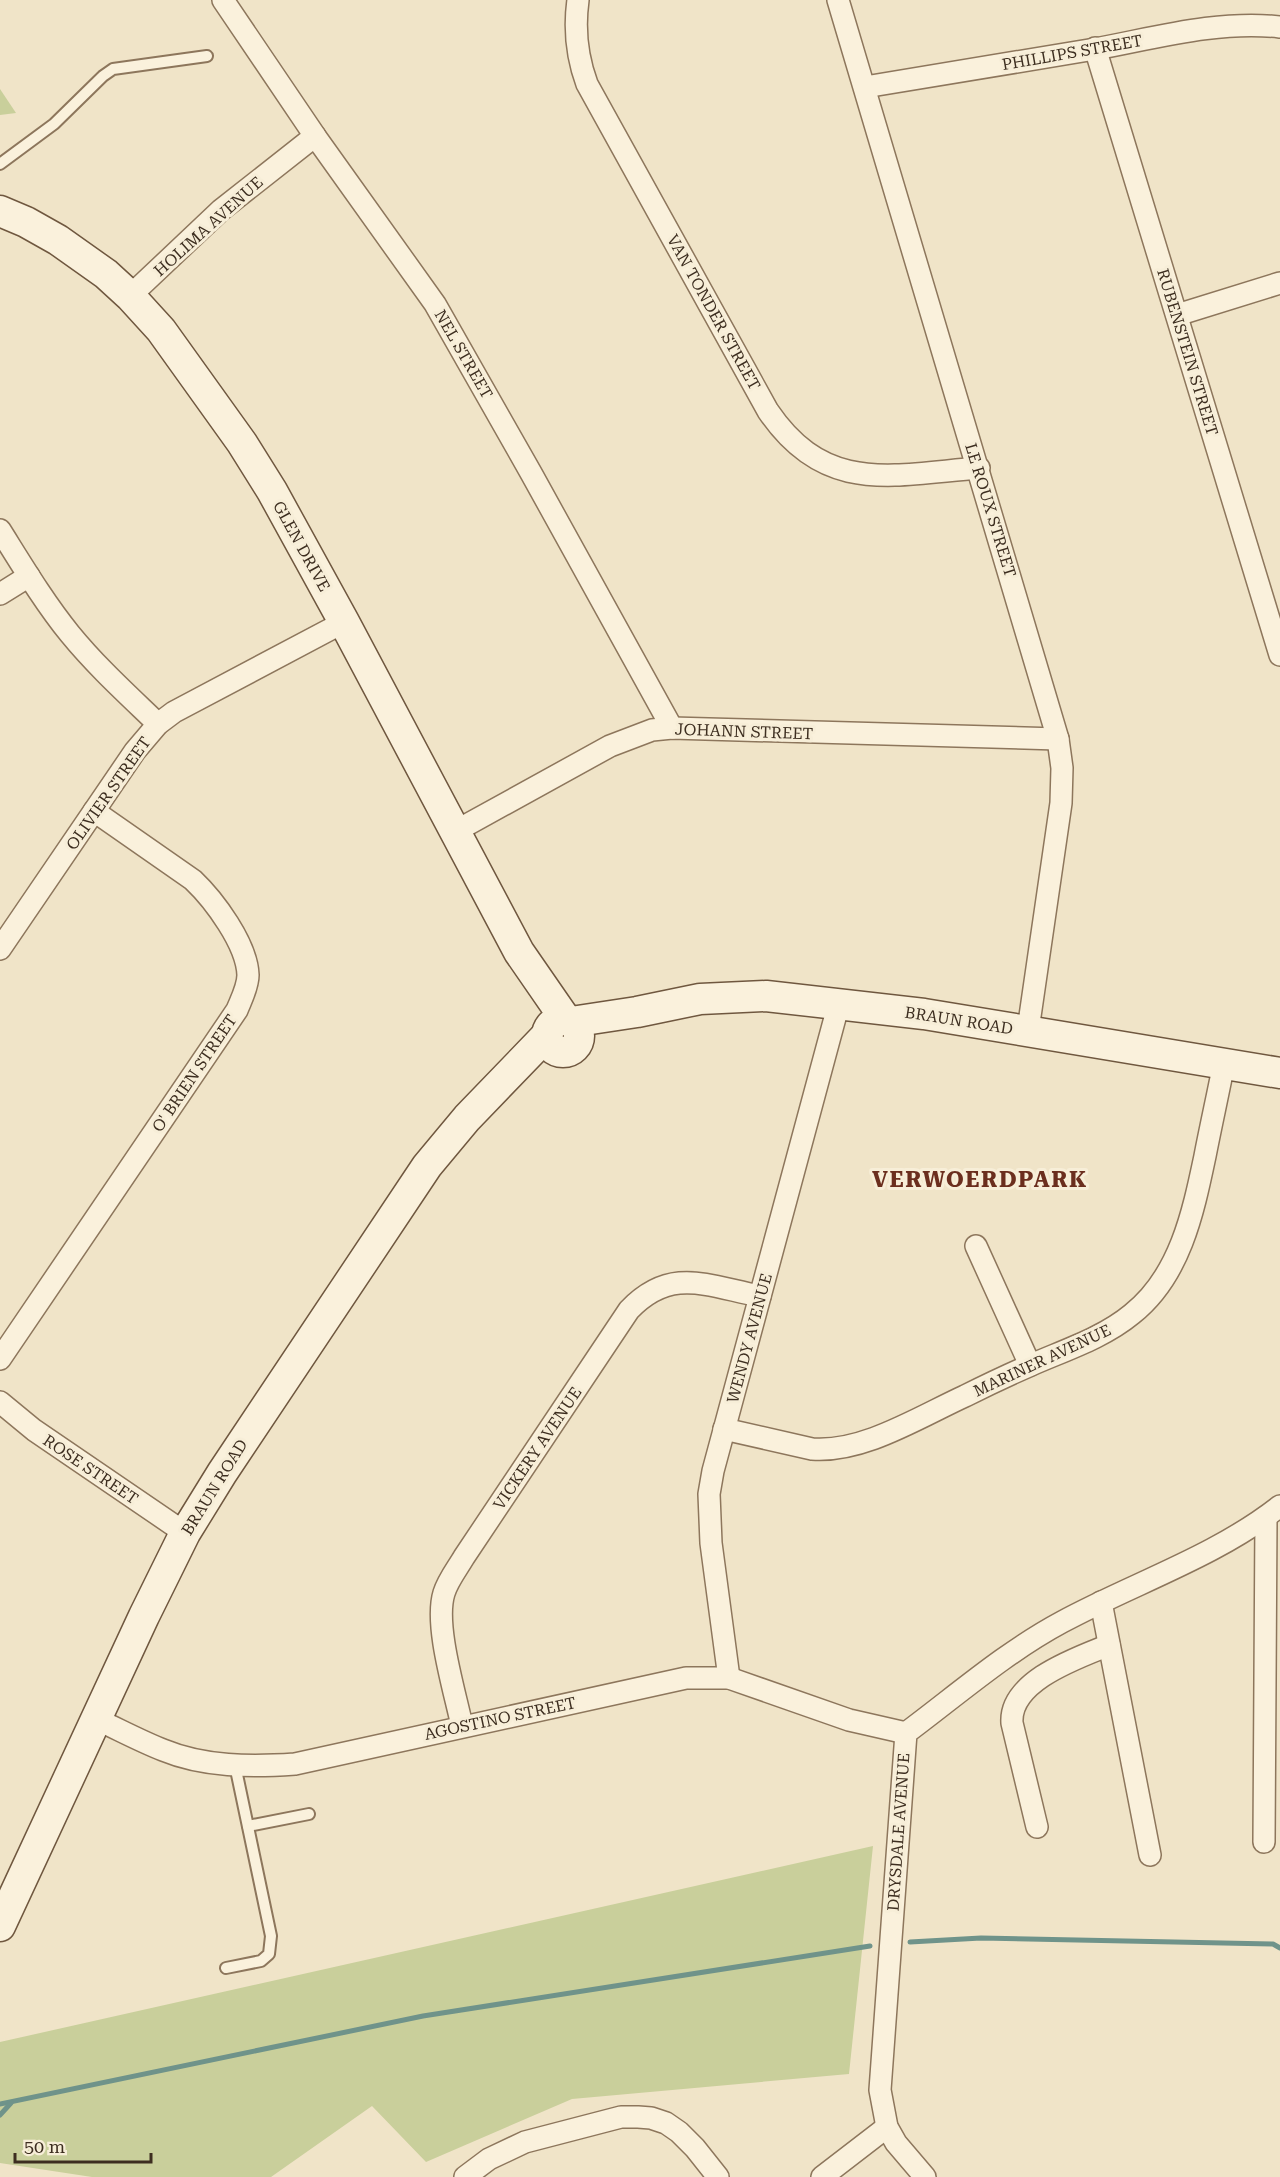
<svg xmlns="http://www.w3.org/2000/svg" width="1280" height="2177" font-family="'Roboto Serif',serif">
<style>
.green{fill:#c9cf9b}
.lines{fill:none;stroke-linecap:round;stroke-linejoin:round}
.stream{stroke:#6f938a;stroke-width:5}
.lane-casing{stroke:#8d765c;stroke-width:14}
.street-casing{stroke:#8d765c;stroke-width:24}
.secondary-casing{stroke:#6f573f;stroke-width:33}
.lane{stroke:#faf1dc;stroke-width:10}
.street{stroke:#faf1dc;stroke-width:21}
.secondary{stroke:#faf1dc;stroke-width:30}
.labels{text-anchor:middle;stroke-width:6;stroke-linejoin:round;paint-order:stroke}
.street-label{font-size:16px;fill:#3d2e20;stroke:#f7eed8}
.district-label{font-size:22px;font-weight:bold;letter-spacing:1.5px;fill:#6b2e1e;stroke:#f7eed8}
</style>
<rect width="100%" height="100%" fill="#f0e4c8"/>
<!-- green -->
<g class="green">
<polygon points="0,89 16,113 0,115"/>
<polygon points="873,1846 849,2074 572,2099 426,2162 372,2106 271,2177 92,2177 0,2163 0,2042"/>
</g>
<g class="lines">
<!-- stream -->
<g class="stream">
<polyline points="910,1942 981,1938 1273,1944 1280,1948"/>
<polyline points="0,2104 423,2016 870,1946"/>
<polyline points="0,2115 11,2103"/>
</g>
<!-- lane casing -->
<g class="lane-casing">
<g id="lane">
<polyline points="0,164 54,124 103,76 113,69 207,56"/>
<polyline points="248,1826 309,1814"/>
<polyline points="226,1968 261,1961 269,1954 271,1936 235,1765"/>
</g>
</g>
<!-- street casing -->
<g class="street-casing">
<g id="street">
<polyline points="223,0 315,136 435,304 531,473 672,728"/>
<path d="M 578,0 C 574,29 577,57 587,84 L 768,411 C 825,495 891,475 979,468"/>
<polyline points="838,0 1058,739 1062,768 1061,803 1028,1030"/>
<polyline points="1095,48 1280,655"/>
<path d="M 865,87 C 941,75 1018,62 1095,49 C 1155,38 1218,20 1280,27"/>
<polyline points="130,296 221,210 315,136"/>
<polyline points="1177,315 1280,283"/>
<path d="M 0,530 C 22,565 44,602 70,634 C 97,667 128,695 158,724"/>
<polyline points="0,594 29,576"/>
<polyline points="454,832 610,746 652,730 672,728 1058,739"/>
<polyline points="0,949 135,751 158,724 174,712 344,622"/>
<polyline points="976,1246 1030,1365"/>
<path d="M 0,1359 L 237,1010 C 241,1000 248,987 248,975 C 247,944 214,900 193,880 L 94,811"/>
<polyline points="0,1402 34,1430 185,1533"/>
<path d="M 724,1429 L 812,1449 C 863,1453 919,1417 965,1396 C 987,1385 1008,1375 1031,1365 C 1065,1350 1103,1338 1132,1314 C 1180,1276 1193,1213 1205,1156 C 1211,1125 1218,1094 1224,1063"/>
<polyline points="1101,1602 1150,1855"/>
<polyline points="729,1678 711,1543 709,1494 713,1471 839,1003"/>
<path d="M 96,1719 C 118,1729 140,1741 163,1750 C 204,1767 251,1767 295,1764 L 686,1678 L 729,1678 L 849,1720 L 906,1733"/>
<path d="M 462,1726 C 455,1692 434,1625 444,1593 C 448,1580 457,1569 464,1557 L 629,1310 C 671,1266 707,1286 760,1296"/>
<path d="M 1037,1827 L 1012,1723 C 1009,1681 1077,1658 1109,1645"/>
<polyline points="1264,1842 1266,1517"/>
<polyline points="465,2177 489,2159 525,2142 621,2117 638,2117 651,2118 666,2123 679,2132 695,2148 718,2177"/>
<polyline points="822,2177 887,2127"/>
<path d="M 925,2177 L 896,2143 L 887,2127 L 880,2090 L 906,1733 C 957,1695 1006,1652 1062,1622 C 1134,1583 1215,1557 1280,1506"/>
</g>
</g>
<!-- secondary casing -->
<g class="secondary-casing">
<g id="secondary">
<polyline points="0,211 26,222 58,240 106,274 130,296 161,330 242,443 272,491 344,622 519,952 566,1020"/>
<circle cx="563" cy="1036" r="16"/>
<polyline points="571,1022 637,1012 700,999 766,996 924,1014 1280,1073"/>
<polyline points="0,1926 144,1616 185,1533 222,1473 427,1166 467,1118 548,1034"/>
</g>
</g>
<!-- lane -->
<use href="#lane" class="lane"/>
<!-- street -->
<use href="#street" class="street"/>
<!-- secondary -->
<use href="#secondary" class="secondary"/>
</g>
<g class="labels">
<!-- street labels -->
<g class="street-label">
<text transform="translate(1072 52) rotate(-10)" y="6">PHILLIPS STREET</text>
<text transform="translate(208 226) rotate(-42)" y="6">HOLIMA AVENUE</text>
<text transform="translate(714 312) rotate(61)" y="6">VAN TONDER STREET</text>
<text transform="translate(1188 352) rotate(73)" y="6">RUBENSTEIN STREET</text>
<text transform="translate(464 354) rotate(60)" y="6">NEL STREET</text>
<text transform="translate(991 510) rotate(73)" y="6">LE ROUX STREET</text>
<text transform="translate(302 546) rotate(61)" y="6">GLEN DRIVE</text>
<text transform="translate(744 731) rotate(2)" y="6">JOHANN STREET</text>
<text transform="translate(108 793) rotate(-55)" y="6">OLIVIER STREET</text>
<text transform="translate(959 1020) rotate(9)" y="6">BRAUN ROAD</text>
<text transform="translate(194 1073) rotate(-56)" y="6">O' BRIEN STREET</text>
<text transform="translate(749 1338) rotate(-75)" y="6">WENDY AVENUE</text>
<text transform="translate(1042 1360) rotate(-25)" y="6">MARINER AVENUE</text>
<text transform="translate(537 1448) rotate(-56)" y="6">VICKERY AVENUE</text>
<text transform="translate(91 1469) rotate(34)" y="6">ROSE STREET</text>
<text transform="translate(214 1487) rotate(-58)" y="6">BRAUN ROAD</text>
<text transform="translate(500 1718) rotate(-12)" y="6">AGOSTINO STREET</text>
<text transform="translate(898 1832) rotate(-86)" y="6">DRYSDALE AVENUE</text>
</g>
<!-- district labels -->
<g class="district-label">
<text x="980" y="1187">VERWOERDPARK</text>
</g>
</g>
<!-- scale -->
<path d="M15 2153v9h136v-9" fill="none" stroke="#3d2e20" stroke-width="3"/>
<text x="24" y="2153" font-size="18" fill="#3d2e20" stroke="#f7eed8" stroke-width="4.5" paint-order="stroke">50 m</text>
</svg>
